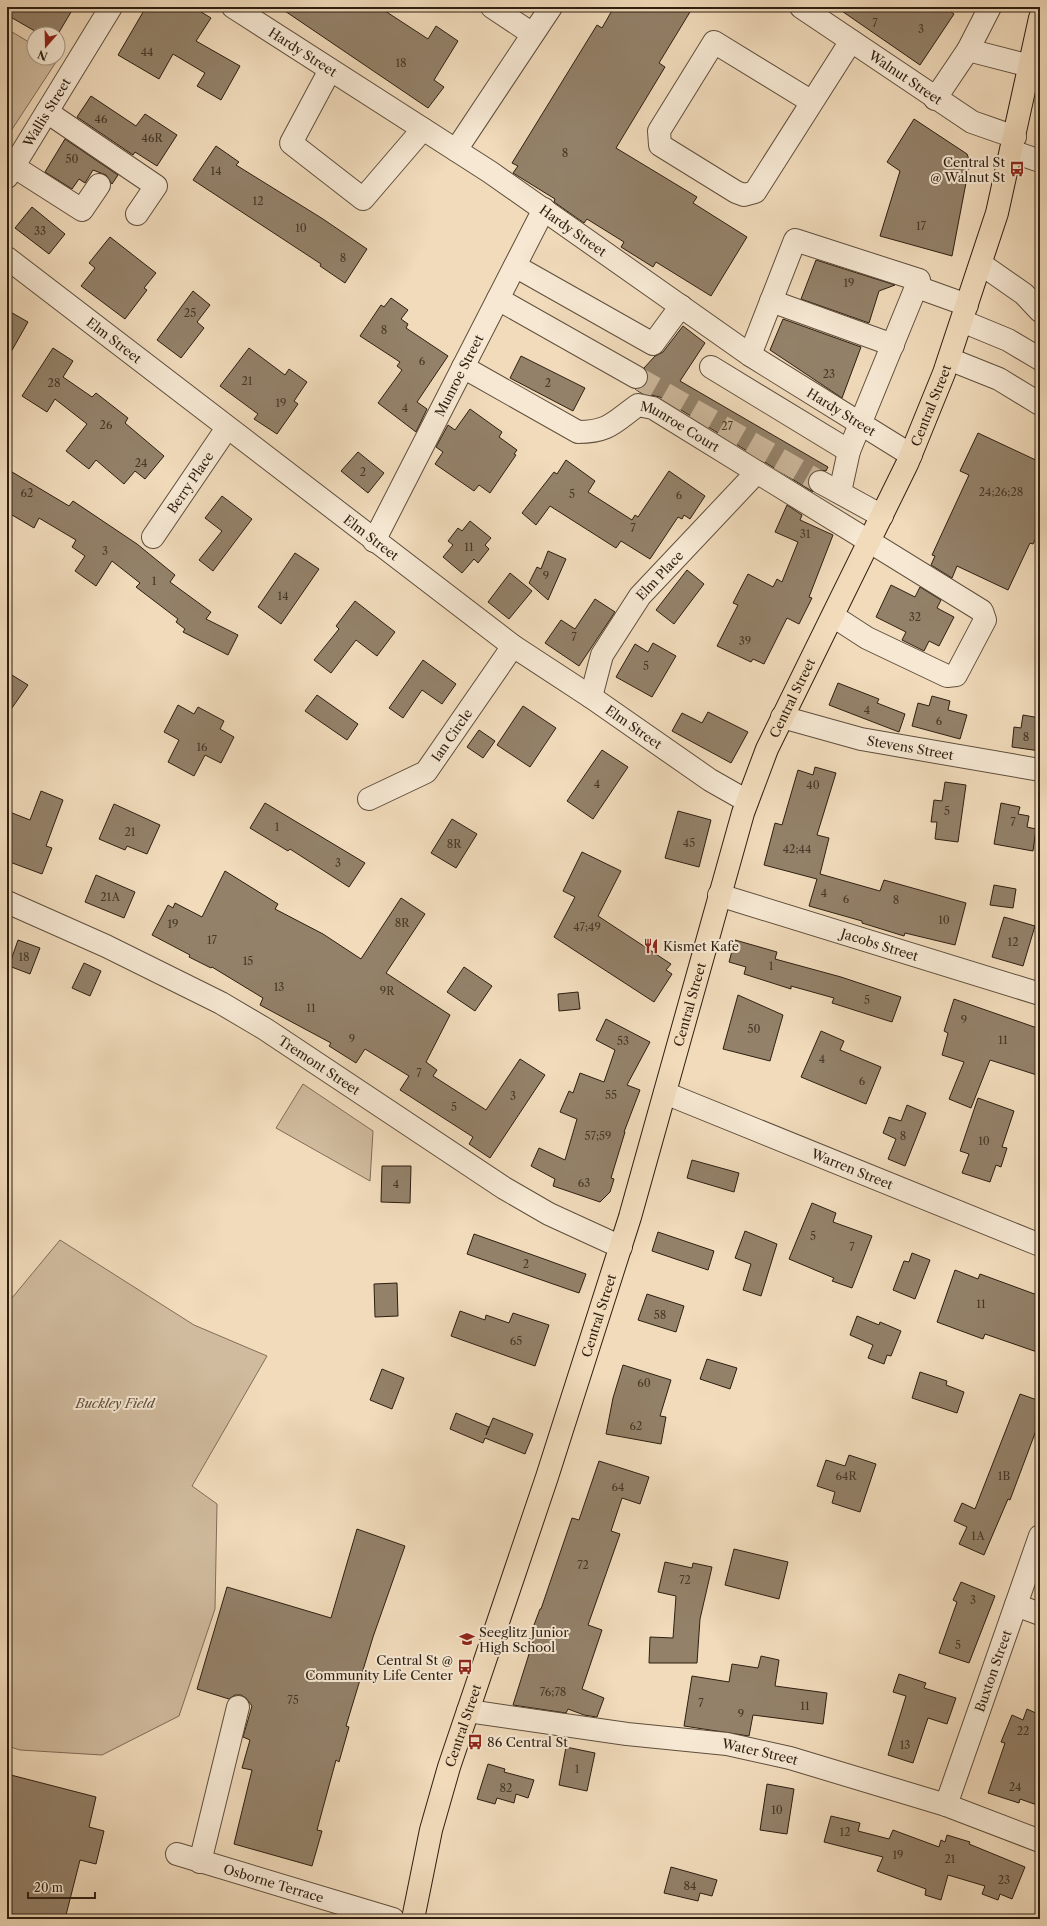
<svg xmlns="http://www.w3.org/2000/svg" width="1047" height="1926" font-family="'Libre Caslon Text',serif">
<style>
.green{fill:#d0bb9e;stroke:#7f6d58}
.building{fill:#938169;stroke:#2e1f11}
.lines{fill:none;stroke-linecap:round;stroke-linejoin:round}
.minor-tunnel{stroke:#cab599;stroke-width:22;stroke-dasharray:22 11;stroke-linecap:butt}
.minor-casing{stroke:#5f4e3c;stroke-width:24}
.major-casing{stroke:#2e1f11;stroke-width:24}
.minor{stroke:#f6e8d3;stroke-width:22}
.major{stroke:#f1dbbb;stroke-width:22}
.labels{text-anchor:middle;stroke-width:4;stroke-linejoin:round;paint-order:stroke}
.number-label{font-size:11px;fill:#473827}
.street-label{font-size:13px;fill:#2e1f11;stroke:#f6e8d3}
.poi-label{font-size:13px;fill:#2e1f11;stroke:#f6e8d3;text-anchor:start}
.park-label{font-size:13px;font-style:italic;fill:#5f4e3b;stroke:#f6e8d3}
</style>
<rect width="100%" height="100%" fill="#f1dbbb"/>
<filter id="stains"><feTurbulence type="fractalNoise" baseFrequency=".005" numOctaves="4"/><feColorMatrix values="0 0 0 0 .2 0 0 0 0 .09 0 0 0 0 .02 0 0 0 .5 -.17"/></filter>
<radialGradient id="worn" r=".72"><stop offset=".6" stop-color="#630" stop-opacity="0"/><stop offset="1" stop-color="#630" stop-opacity=".3"/></radialGradient>
<!-- green -->
<g class="green">
<polygon points="7,29 34,45 34,58 58,59 7,137"/>
<polygon points="303,1084 373,1131 370,1181 276,1128"/>
<polygon points="60,1240 194,1325 267,1356 192,1486 217,1504 215,1609 179,1716 102,1755 20,1750 7,1746 7,1304"/>
</g>
<!-- building -->
<g class="building">
<polygon points="7,7 74,7 58,34 40,34 7,15"/>
<polygon points="146,7 193,7 211,18 196,41 240,66 221,100 197,86 205,73 173,54 159,79 118,55"/>
<polygon points="279,7 379,7 428,39 436,26 458,41 434,80 444,87 428,108"/>
<polygon points="614,7 693,7 659,63 665,67 616,148 697,197 693,203 747,237 711,296 656,262 653,267 621,247 624,242 587,219 584,223 554,202 555,199 513,173 518,166 512,163 597,25 602,28"/>
<polygon points="836,7 944,7 954,14 920,65"/>
<polygon points="91,96 136,126 145,114 177,135 157,166 135,152 133,155 77,117"/>
<polygon points="914,119 967,154 970,162 952,256 880,236 900,171 887,162"/>
<polygon points="65,139 118,175 112,184 106,175 93,170 85,183 79,179 72,189 45,172"/>
<polygon points="216,146 239,162 236,165 323,219 367,249 345,283 320,266 321,264 193,180"/>
<polygon points="32,207 65,234 49,254 15,228"/>
<polygon points="110,237 156,273 144,288 147,290 125,319 81,286 95,268 89,263"/>
<polygon points="816,260 895,285 879,291 869,323 801,299"/>
<polygon points="193,291 210,305 197,322 204,328 181,358 157,340"/>
<polygon points="391,298 408,310 401,319 408,324 406,328 448,356 417,402 427,409 416,432 378,403 402,370 397,366 400,362 360,336 381,305 384,307"/>
<polygon points="7,310 28,322 7,359"/>
<polygon points="783,319 861,347 842,398 770,350"/>
<polygon points="683,326 705,343 680,381 828,467 826,471 819,470 813,472 809,476 808,483 813,492 660,397 641,393 635,389 642,388 647,383 648,376 644,368 655,356 663,352"/>
<polygon points="53,348 73,361 63,377 92,397 96,393 128,418 125,423 164,456 145,479 135,471 124,484 96,460 89,469 66,451 87,424 55,399 47,412 22,396"/>
<polygon points="249,348 285,375 289,369 307,382 294,401 298,404 277,434 254,419 258,414 220,386"/>
<polygon points="521,356 585,388 573,411 510,378"/>
<polygon points="470,409 502,432 499,437 517,450 514,454 516,455 490,493 479,485 474,491 435,464 443,452 436,447 448,425 455,430"/>
<polygon points="978,433 1040,462 1040,530 1033,544 1030,543 1008,590 957,566 952,578 931,565 935,556 932,555 969,475 960,471"/>
<polygon points="358,452 384,473 368,493 341,471"/>
<polygon points="566,460 595,481 588,492 632,520 635,515 638,517 669,471 705,496 690,519 684,515 682,519 678,517 650,559 621,541 616,548 550,506 536,525 522,513 554,472 557,474"/>
<polygon points="7,469 69,506 73,501 137,544 175,575 170,582 211,612 206,619 238,635 228,655 183,632 185,629 176,622 178,619 136,587 140,583 112,561 96,586 75,571 85,556 72,547 76,540 39,518 34,528 7,512"/>
<polygon points="222,496 252,519 213,571 199,560 222,531 205,518"/>
<polygon points="787,505 802,515 800,520 833,535 809,597 812,598 799,624 787,618 764,664 753,659 751,662 717,646 738,605 733,603 748,574 773,587 777,579 782,582 798,542 775,532"/>
<polygon points="470,521 491,538 485,545 489,549 478,563 474,559 462,573 443,557 453,545 448,541 458,528 462,531"/>
<polygon points="548,551 566,559 548,600 529,583 537,567 541,569"/>
<polygon points="295,553 319,569 281,624 258,607"/>
<polygon points="687,570 704,584 674,624 656,610"/>
<polygon points="510,573 532,591 509,619 488,602"/>
<polygon points="891,585 915,597 920,587 941,600 937,608 954,617 939,646 929,641 924,651 902,640 906,632 876,617"/>
<polygon points="595,599 615,612 579,666 545,643 561,620 575,629"/>
<polygon points="355,601 395,632 377,656 356,640 331,673 314,660 339,629 336,626"/>
<polygon points="653,643 676,656 652,697 616,677 635,644 648,652"/>
<polygon points="423,660 456,684 442,704 422,690 403,718 389,708"/>
<polygon points="7,672 28,685 7,715"/>
<polygon points="838,683 879,699 877,703 905,714 899,732 829,705"/>
<polygon points="317,695 358,724 347,740 305,711"/>
<polygon points="932,696 950,701 948,710 967,715 960,739 912,726 918,703 929,706"/>
<polygon points="178,705 194,714 198,707 224,721 220,729 234,737 221,763 205,755 194,776 168,762 179,740 164,732"/>
<polygon points="523,706 556,728 530,767 497,745"/>
<polygon points="708,712 748,732 731,763 672,731 682,713 702,723"/>
<polygon points="1023,715 1040,718 1040,751 1012,747 1014,727 1021,728"/>
<polygon points="479,730 495,741 483,758 467,747"/>
<polygon points="602,750 628,767 593,819 567,801"/>
<polygon points="815,767 836,773 817,835 829,838 820,874 880,891 884,880 966,903 955,945 905,933 904,936 862,923 862,921 809,906 817,879 764,865 775,823 782,825 798,770 813,775"/>
<polygon points="945,782 966,785 958,842 935,839 937,822 931,822 934,800 942,801"/>
<polygon points="41,791 63,800 46,846 52,848 42,874 7,861 7,811 30,820"/>
<polygon points="265,803 365,863 349,887 290,849 288,851 250,828"/>
<polygon points="1001,803 1020,807 1018,814 1029,816 1027,827 1036,829 1033,851 994,844"/>
<polygon points="114,804 160,825 147,854 127,846 125,850 99,839"/>
<polygon points="678,811 711,820 699,867 665,858"/>
<polygon points="452,819 477,834 456,868 431,853"/>
<polygon points="582,852 621,871 598,916 671,964 666,970 672,974 654,1002 554,937 575,897 563,891"/>
<polygon points="225,871 278,904 275,909 323,934 361,959 401,898 425,914 386,973 450,1015 426,1062 437,1070 433,1076 486,1110 520,1059 545,1075 490,1158 469,1144 473,1137 400,1090 409,1076 365,1049 356,1063 329,1046 331,1043 260,1005 263,998 212,967 211,968 189,957 190,955 152,935 168,905 173,908 175,903 202,917"/>
<polygon points="96,875 135,892 124,918 85,902"/>
<polygon points="994,885 1016,889 1013,908 990,905"/>
<polygon points="1004,917 1035,926 1023,966 992,957"/>
<polygon points="18,940 40,948 30,974 9,966"/>
<polygon points="735,940 777,952 775,959 841,977 901,997 892,1022 832,1003 834,998 791,986 791,989 744,974 746,967 729,962"/>
<polygon points="84,963 101,971 90,996 72,988"/>
<polygon points="464,967 492,986 475,1011 447,992"/>
<polygon points="578,992 580,1009 559,1011 558,994"/>
<polygon points="738,995 783,1015 770,1061 723,1049"/>
<polygon points="954,999 1040,1029 1040,1076 990,1060 971,1108 949,1099 964,1062 942,1055 948,1033 944,1031"/>
<polygon points="606,1019 650,1042 627,1085 640,1090 624,1132 625,1132 611,1178 614,1179 610,1192 600,1202 553,1186 555,1179 531,1166 539,1148 565,1160 577,1119 560,1112 569,1091 573,1093 580,1073 604,1082 615,1050 596,1040"/>
<polygon points="821,1031 844,1041 840,1050 881,1067 866,1104 801,1077"/>
<polygon points="978,1098 1014,1111 1002,1147 1007,1148 1001,1167 996,1165 990,1182 962,1173 969,1154 960,1151"/>
<polygon points="907,1105 926,1113 905,1166 888,1159 896,1139 883,1133 889,1117 901,1121"/>
<polygon points="692,1160 739,1173 734,1192 687,1178"/>
<polygon points="382,1166 411,1166 410,1203 381,1202"/>
<polygon points="812,1203 836,1213 833,1222 872,1236 852,1288 832,1281 834,1278 789,1259"/>
<polygon points="745,1231 777,1244 761,1296 743,1290 751,1264 735,1258"/>
<polygon points="658,1232 714,1251 708,1270 652,1251"/>
<polygon points="474,1234 586,1274 579,1293 467,1254"/>
<polygon points="912,1253 930,1260 915,1299 893,1290 904,1261 909,1262"/>
<polygon points="955,1270 978,1279 980,1274 1040,1296 1040,1353 985,1334 983,1339 937,1322"/>
<polygon points="397,1283 398,1316 375,1317 374,1284"/>
<polygon points="647,1294 684,1306 676,1332 638,1320"/>
<polygon points="460,1311 485,1320 486,1315 509,1323 513,1313 549,1325 535,1366 451,1336"/>
<polygon points="857,1316 879,1325 880,1322 901,1331 891,1356 887,1355 884,1364 868,1358 873,1345 850,1335"/>
<polygon points="707,1359 737,1368 730,1389 700,1379"/>
<polygon points="623,1365 671,1380 660,1416 666,1417 661,1444 606,1434 613,1398"/>
<polygon points="382,1369 404,1378 392,1409 370,1400"/>
<polygon points="920,1372 947,1381 946,1385 964,1392 957,1413 912,1398"/>
<polygon points="1020,1394 1040,1401 1040,1420 1010,1500 1008,1499 984,1555 959,1544 967,1527 954,1521 962,1503 975,1509"/>
<polygon points="456,1413 489,1427 486,1435 493,1418 533,1434 525,1454 485,1438 483,1443 450,1429"/>
<polygon points="849,1455 876,1464 860,1512 832,1503 835,1492 817,1486 826,1460 845,1466"/>
<polygon points="599,1461 649,1477 640,1504 622,1498 611,1531 620,1534 588,1625 602,1630 582,1689 604,1698 597,1717 584,1715 568,1709 566,1713 513,1705 535,1635 531,1633 540,1609 541,1609 572,1518 579,1520"/>
<polygon points="357,1529 405,1546 373,1637 346,1726 349,1727 339,1762 336,1760 317,1830 322,1831 312,1866 234,1844 252,1770 242,1768 250,1740 243,1737 252,1706 246,1698 241,1695 235,1695 229,1699 197,1689 227,1587 331,1618"/>
<polygon points="734,1549 788,1562 779,1599 725,1585"/>
<polygon points="665,1562 692,1568 693,1563 712,1567 700,1619 697,1663 649,1663 650,1637 673,1638 676,1596 658,1592"/>
<polygon points="961,1582 995,1596 969,1663 939,1653 957,1602 953,1600"/>
<polygon points="761,1656 779,1660 775,1686 827,1693 823,1724 753,1715 749,1736 684,1726 692,1676 729,1682 732,1664 758,1668"/>
<polygon points="899,1674 926,1683 924,1688 956,1698 947,1724 928,1718 913,1763 888,1755 906,1696 893,1692"/>
<polygon points="1027,1709 1040,1715 1040,1806 1020,1799 1019,1803 988,1793 1005,1743 1001,1742 1012,1715 1023,1720"/>
<polygon points="566,1747 595,1753 587,1791 559,1785"/>
<polygon points="488,1764 505,1769 504,1772 534,1780 528,1798 516,1794 514,1803 497,1798 495,1804 477,1799"/>
<polygon points="7,1774 96,1797 89,1827 104,1831 96,1864 80,1860 65,1919 7,1919"/>
<polygon points="767,1784 794,1789 787,1834 760,1830"/>
<polygon points="831,1816 860,1823 858,1831 889,1839 893,1830 939,1847 941,1840 945,1842 947,1835 970,1842 969,1844 1025,1867 1012,1899 1000,1894 998,1900 982,1894 985,1886 948,1875 941,1900 925,1895 926,1889 877,1871 883,1857 824,1842"/>
<polygon points="671,1867 717,1880 712,1896 700,1893 698,1901 664,1893"/>
</g>
<g class="lines">
<!-- minor-tunnel -->
<polyline class="minor-tunnel" points="636,377 820,482"/>
<!-- minor casing -->
<g class="minor-casing">
<g id="minor">
<path id="s1" d="M 233,7 L 490,172 L 750,355 L 911,455"/>
<polyline points="492,7 531,33"/>
<path id="s2" d="M 801,7 L 972,122 L 1015,137"/>
<polyline points="968,50 990,7"/>
<polyline points="330,70 291,143 363,199 423,129"/>
<polyline points="935,99 968,50 1030,66"/>
<polyline points="812,102 714,42 659,131 660,145 736,192 744,195 755,192 851,41"/>
<polyline points="47,112 156,186 137,214"/>
<polyline points="456,150 551,7"/>
<polyline points="1011,151 1040,161"/>
<polyline points="13,166 82,210 99,185"/>
<path id="s3" d="M 7,177 L 111,7"/>
<path id="s4" d="M 7,258 L 513,646 L 591,697 L 710,780 L 747,801"/>
<polyline points="981,264 1024,294 1040,311"/>
<polyline points="515,266 653,344 681,306"/>
<polyline points="917,287 967,305"/>
<polyline points="498,299 636,377"/>
<polyline points="771,301 893,345"/>
<polyline points="962,321 1008,340 1040,359"/>
<polyline points="750,355 795,240 919,280 849,451 840,492"/>
<polyline points="949,359 999,379 1040,404"/>
<path id="s5" d="M 463,367 L 578,432 C 609,432 614,422 638,405 L 653,408 L 982,611 L 985,620 L 956,675 L 947,676 L 867,638 L 833,616"/>
<polyline points="711,367 849,451"/>
<polyline points="820,482 882,516"/>
<path id="s6" d="M 153,537 L 227,428"/>
<path id="s7" d="M 374,541 L 544,209"/>
<path id="s8" d="M 591,697 L 602,655 L 640,596 L 757,472"/>
<path id="s9" d="M 782,717 L 861,739 L 1040,770"/>
<path id="s10" d="M 369,799 L 426,772 L 513,646"/>
<path id="s11" d="M 719,895 L 1040,994"/>
<path id="s12" d="M 7,902 L 106,946 L 221,1003 L 265,1029 L 504,1188 L 549,1214 L 621,1247"/>
<path id="s13" d="M 665,1093 L 1040,1245"/>
<polyline points="1016,1605 1040,1614"/>
<path id="s14" d="M 468,1711 L 627,1734 L 727,1744 L 790,1758 L 946,1805 L 1040,1841"/>
<path id="s15" d="M 946,1805 L 1040,1536"/>
<path id="s16" d="M 177,1854 L 393,1919"/>
<polyline points="200,1862 238,1707"/>
</g>
</g>
<!-- major casing -->
<g class="major-casing">
<g id="major">
<path id="s17" d="M 413,1919 L 431,1830 L 449,1767 L 547,1477 L 630,1217 L 743,813 L 767,749 L 907,464 L 944,373 L 997,213 L 1040,18"/>
</g>
</g>
<!-- minor -->
<use href="#minor" class="minor"/>
<!-- major -->
<use href="#major" class="major"/>
</g>
<!-- icons -->
<defs>
<g id="bus-bare" transform="scale(1.2)"><path d="M-5-6H5V4H4V6H2V4H-2V6H-4V4H-5ZM-3.5-4V0h7V-4ZM-3.5 1.2v1.5H-2V1.2ZM2 1.2v1.5H3.5V1.2Z" fill="#8f2418" stroke="#f6e8d3" stroke-width="2.5" paint-order="stroke"/></g>
<g id="restaurant-bare" transform="scale(1.2)"><path d="M-5-6h1v4h1v-4h1v4h1v-4h1v5L-1.5 .5V6h-2V.5L-5-1ZM5-6V6H3V1.5H1.5Q1.5-4 5-6Z" fill="#8f2418" stroke="#f6e8d3" stroke-width="2.5" paint-order="stroke"/></g>
<g id="school-bare" transform="scale(1.2)"><path d="M0-5L7-2L0 1L-7-2ZM-4 1L0 2.5L4 1V4Q0 6-4 4Z" fill="#8f2418" stroke="#f6e8d3" stroke-width="2.5" paint-order="stroke"/></g>
</defs>
<g fill-rule="evenodd">
<use href="#bus-bare" x="1017" y="169"/>
<use href="#restaurant-bare" x="651" y="946"/>
<use href="#school-bare" x="467" y="1639"/>
<use href="#bus-bare" x="465" y="1667"/>
<use href="#bus-bare" x="475" y="1742"/>
</g>
<g class="labels">
<!-- number labels -->
<g class="number-label">
<text x="875" y="27">7</text>
<text x="921" y="33">3</text>
<text x="147" y="56">44</text>
<text x="401" y="67">18</text>
<text x="101" y="123">46</text>
<text x="152" y="142">46R</text>
<text x="565" y="157">8</text>
<text x="72" y="163">50</text>
<text x="216" y="175">14</text>
<text x="258" y="205">12</text>
<text x="921" y="230">17</text>
<text x="301" y="232">10</text>
<text x="40" y="235">33</text>
<text x="343" y="262">8</text>
<text x="849" y="287">19</text>
<text x="190" y="317">25</text>
<text x="384" y="334">8</text>
<text x="422" y="365">6</text>
<text x="829" y="378">23</text>
<text x="247" y="385">21</text>
<text x="54" y="387">28</text>
<text x="548" y="387">2</text>
<text x="281" y="407">19</text>
<text x="405" y="412">4</text>
<text x="106" y="429">26</text>
<text x="727" y="430">27</text>
<text x="141" y="467">24</text>
<text x="363" y="476">2</text>
<text x="1001" y="496">24;26;28</text>
<text x="27" y="497">62</text>
<text x="572" y="498">5</text>
<text x="679" y="499">6</text>
<text x="633" y="532">7</text>
<text x="805" y="538">31</text>
<text x="469" y="551">11</text>
<text x="105" y="555">3</text>
<text x="546" y="580">9</text>
<text x="154" y="585">1</text>
<text x="283" y="600">14</text>
<text x="915" y="621">32</text>
<text x="574" y="641">7</text>
<text x="745" y="645">39</text>
<text x="646" y="670">5</text>
<text x="867" y="714">4</text>
<text x="939" y="725">6</text>
<text x="1026" y="741">8</text>
<text x="202" y="751">16</text>
<text x="597" y="788">4</text>
<text x="813" y="789">40</text>
<text x="947" y="815">5</text>
<text x="1013" y="826">7</text>
<text x="277" y="831">1</text>
<text x="130" y="836">21</text>
<text x="689" y="847">45</text>
<text x="454" y="848">8R</text>
<text x="797" y="853">42;44</text>
<text x="338" y="867">3</text>
<text x="824" y="897">4</text>
<text x="110" y="901">21A</text>
<text x="846" y="903">6</text>
<text x="896" y="904">8</text>
<text x="944" y="924">10</text>
<text x="402" y="927">8R</text>
<text x="173" y="928">19</text>
<text x="587" y="931">47;49</text>
<text x="212" y="944">17</text>
<text x="1013" y="946">12</text>
<text x="24" y="961">18</text>
<text x="248" y="965">15</text>
<text x="771" y="970">1</text>
<text x="279" y="991">13</text>
<text x="387" y="995">9R</text>
<text x="867" y="1004">5</text>
<text x="311" y="1012">11</text>
<text x="964" y="1024">9</text>
<text x="754" y="1033">50</text>
<text x="352" y="1043">9</text>
<text x="1003" y="1044">11</text>
<text x="623" y="1045">53</text>
<text x="822" y="1063">4</text>
<text x="419" y="1077">7</text>
<text x="862" y="1085">6</text>
<text x="611" y="1099">55</text>
<text x="513" y="1100">3</text>
<text x="454" y="1111">5</text>
<text x="598" y="1140">57;59</text>
<text x="903" y="1140">8</text>
<text x="984" y="1145">10</text>
<text x="584" y="1187">63</text>
<text x="396" y="1188">4</text>
<text x="813" y="1240">5</text>
<text x="852" y="1251">7</text>
<text x="526" y="1268">2</text>
<text x="981" y="1308">11</text>
<text x="660" y="1319">58</text>
<text x="516" y="1345">65</text>
<text x="644" y="1387">60</text>
<text x="636" y="1430">62</text>
<text x="846" y="1480">64R</text>
<text x="1004" y="1480">1B</text>
<text x="618" y="1491">64</text>
<text x="978" y="1540">1A</text>
<text x="583" y="1569">72</text>
<text x="685" y="1584">72</text>
<text x="973" y="1604">3</text>
<text x="958" y="1649">5</text>
<text x="553" y="1696">76;78</text>
<text x="293" y="1704">75</text>
<text x="701" y="1707">7</text>
<text x="805" y="1710">11</text>
<text x="741" y="1718">9</text>
<text x="1023" y="1735">22</text>
<text x="905" y="1749">13</text>
<text x="577" y="1773">1</text>
<text x="1015" y="1791">24</text>
<text x="506" y="1792">82</text>
<text x="777" y="1814">10</text>
<text x="845" y="1836">12</text>
<text x="898" y="1859">19</text>
<text x="950" y="1863">21</text>
<text x="1004" y="1884">23</text>
<text x="690" y="1890">84</text>
</g>
<!-- street labels -->
<g class="street-label">
<text dy="5" stroke="none"><textPath href="#s1" startOffset="83">Hardy Street</textPath></text>
<text dy="5" stroke="none"><textPath href="#s2" startOffset="126">Walnut Street</textPath></text>
<text dy="5" stroke="none"><textPath href="#s3" startOffset="76">Wallis Street</textPath></text>
<text dy="5" stroke="none"><textPath href="#s1" startOffset="407">Hardy Street</textPath></text>
<text dy="5" stroke="none"><textPath href="#s4" startOffset="135">Elm Street</textPath></text>
<text dy="5" stroke="none"><textPath href="#s7" startOffset="186">Munroe Street</textPath></text>
<text dy="5" stroke="none"><textPath href="#s17" startOffset="1604">Central Street</textPath></text>
<text dy="5" stroke="none"><textPath href="#s1" startOffset="731">Hardy Street</textPath></text>
<text dy="5" stroke="none"><textPath href="#s5" startOffset="247">Munroe Court</textPath></text>
<text dy="5" stroke="none"><textPath href="#s6" startOffset="66">Berry Place</textPath></text>
<text dy="5" stroke="none"><textPath href="#s4" startOffset="459">Elm Street</textPath></text>
<text dy="5" stroke="none"><textPath href="#s8" startOffset="142">Elm Place</textPath></text>
<text dy="5" stroke="none"><textPath href="#s17" startOffset="1280">Central Street</textPath></text>
<text dy="5" stroke="none"><textPath href="#s4" startOffset="783">Elm Street</textPath></text>
<text dy="5" stroke="none"><textPath href="#s10" startOffset="108">Ian Circle</textPath></text>
<text dy="5" stroke="none"><textPath href="#s9" startOffset="132">Stevens Street</textPath></text>
<text dy="5" stroke="none"><textPath href="#s11" startOffset="168">Jacobs Street</textPath></text>
<text dy="5" stroke="none"><textPath href="#s17" startOffset="956">Central Street</textPath></text>
<text dy="5" stroke="none"><textPath href="#s12" startOffset="353">Tremont Street</textPath></text>
<text dy="5" stroke="none"><textPath href="#s13" startOffset="202">Warren Street</textPath></text>
<text dy="5" stroke="none"><textPath href="#s17" startOffset="632">Central Street</textPath></text>
<text dy="5" stroke="none"><textPath href="#s15" startOffset="142">Buxton Street</textPath></text>
<text dy="5" stroke="none"><textPath href="#s17" startOffset="200">Central Street</textPath></text>
<text dy="5" stroke="none"><textPath href="#s14" startOffset="295">Water Street</textPath></text>
<text dy="5" stroke="none"><textPath href="#s16" startOffset="101">Osborne Terrace</textPath></text>
</g>
<!-- poi labels -->
<g class="poi-label">
<text x="1005" y="167" text-anchor="end">Central St<tspan x="1005" dy="15">@ Walnut St</tspan></text>
<text x="663" y="951">Kismet Kafe</text>
<text x="479" y="1637">Seeglitz Junior<tspan x="479" dy="15">High School</tspan></text>
<text x="453" y="1665" text-anchor="end">Central St @<tspan x="453" dy="15">Community Life Center</tspan></text>
<text x="487" y="1747">86 Central St</text>
</g>
<!-- park labels -->
<g class="park-label">
<text x="115" y="1408">Buckley Field</text>
</g>
</g>
<!-- margin -->
<rect width="1047" height="1926" fill="none" stroke="#f1dbbb" stroke-width="24"/>
<rect x="8" y="8" width="1031" height="1910" fill="none" stroke="#2e1f11" stroke-width="2"/>
<rect x="12" y="12" width="1023" height="1902" fill="none" stroke="#2e1f11"/>
<!-- north arrow -->
<g transform="translate(46 46) rotate(200)"><circle r="19" fill="#f6e8d3" stroke="#a69885"/>
<path d="M0-3L7 15L0 10L-7 15Z" fill="#8f2418"/>
<text y="-6" font-size="11" font-weight="bold" text-anchor="middle" fill="#2e1f11">N</text>
</g>
<!-- scale -->
<path d="M28 1892v6h67v-6" fill="none" stroke="#2e1f11" stroke-width="2"/>
<text x="34" y="1892" font-size="12" fill="#2e1f11" stroke="#f6e8d3" stroke-width="3" paint-order="stroke">20 m</text>
<rect width="100%" height="100%" filter="url(#stains)"/>
<rect width="100%" height="100%" fill="url(#worn)"/>
</svg>
